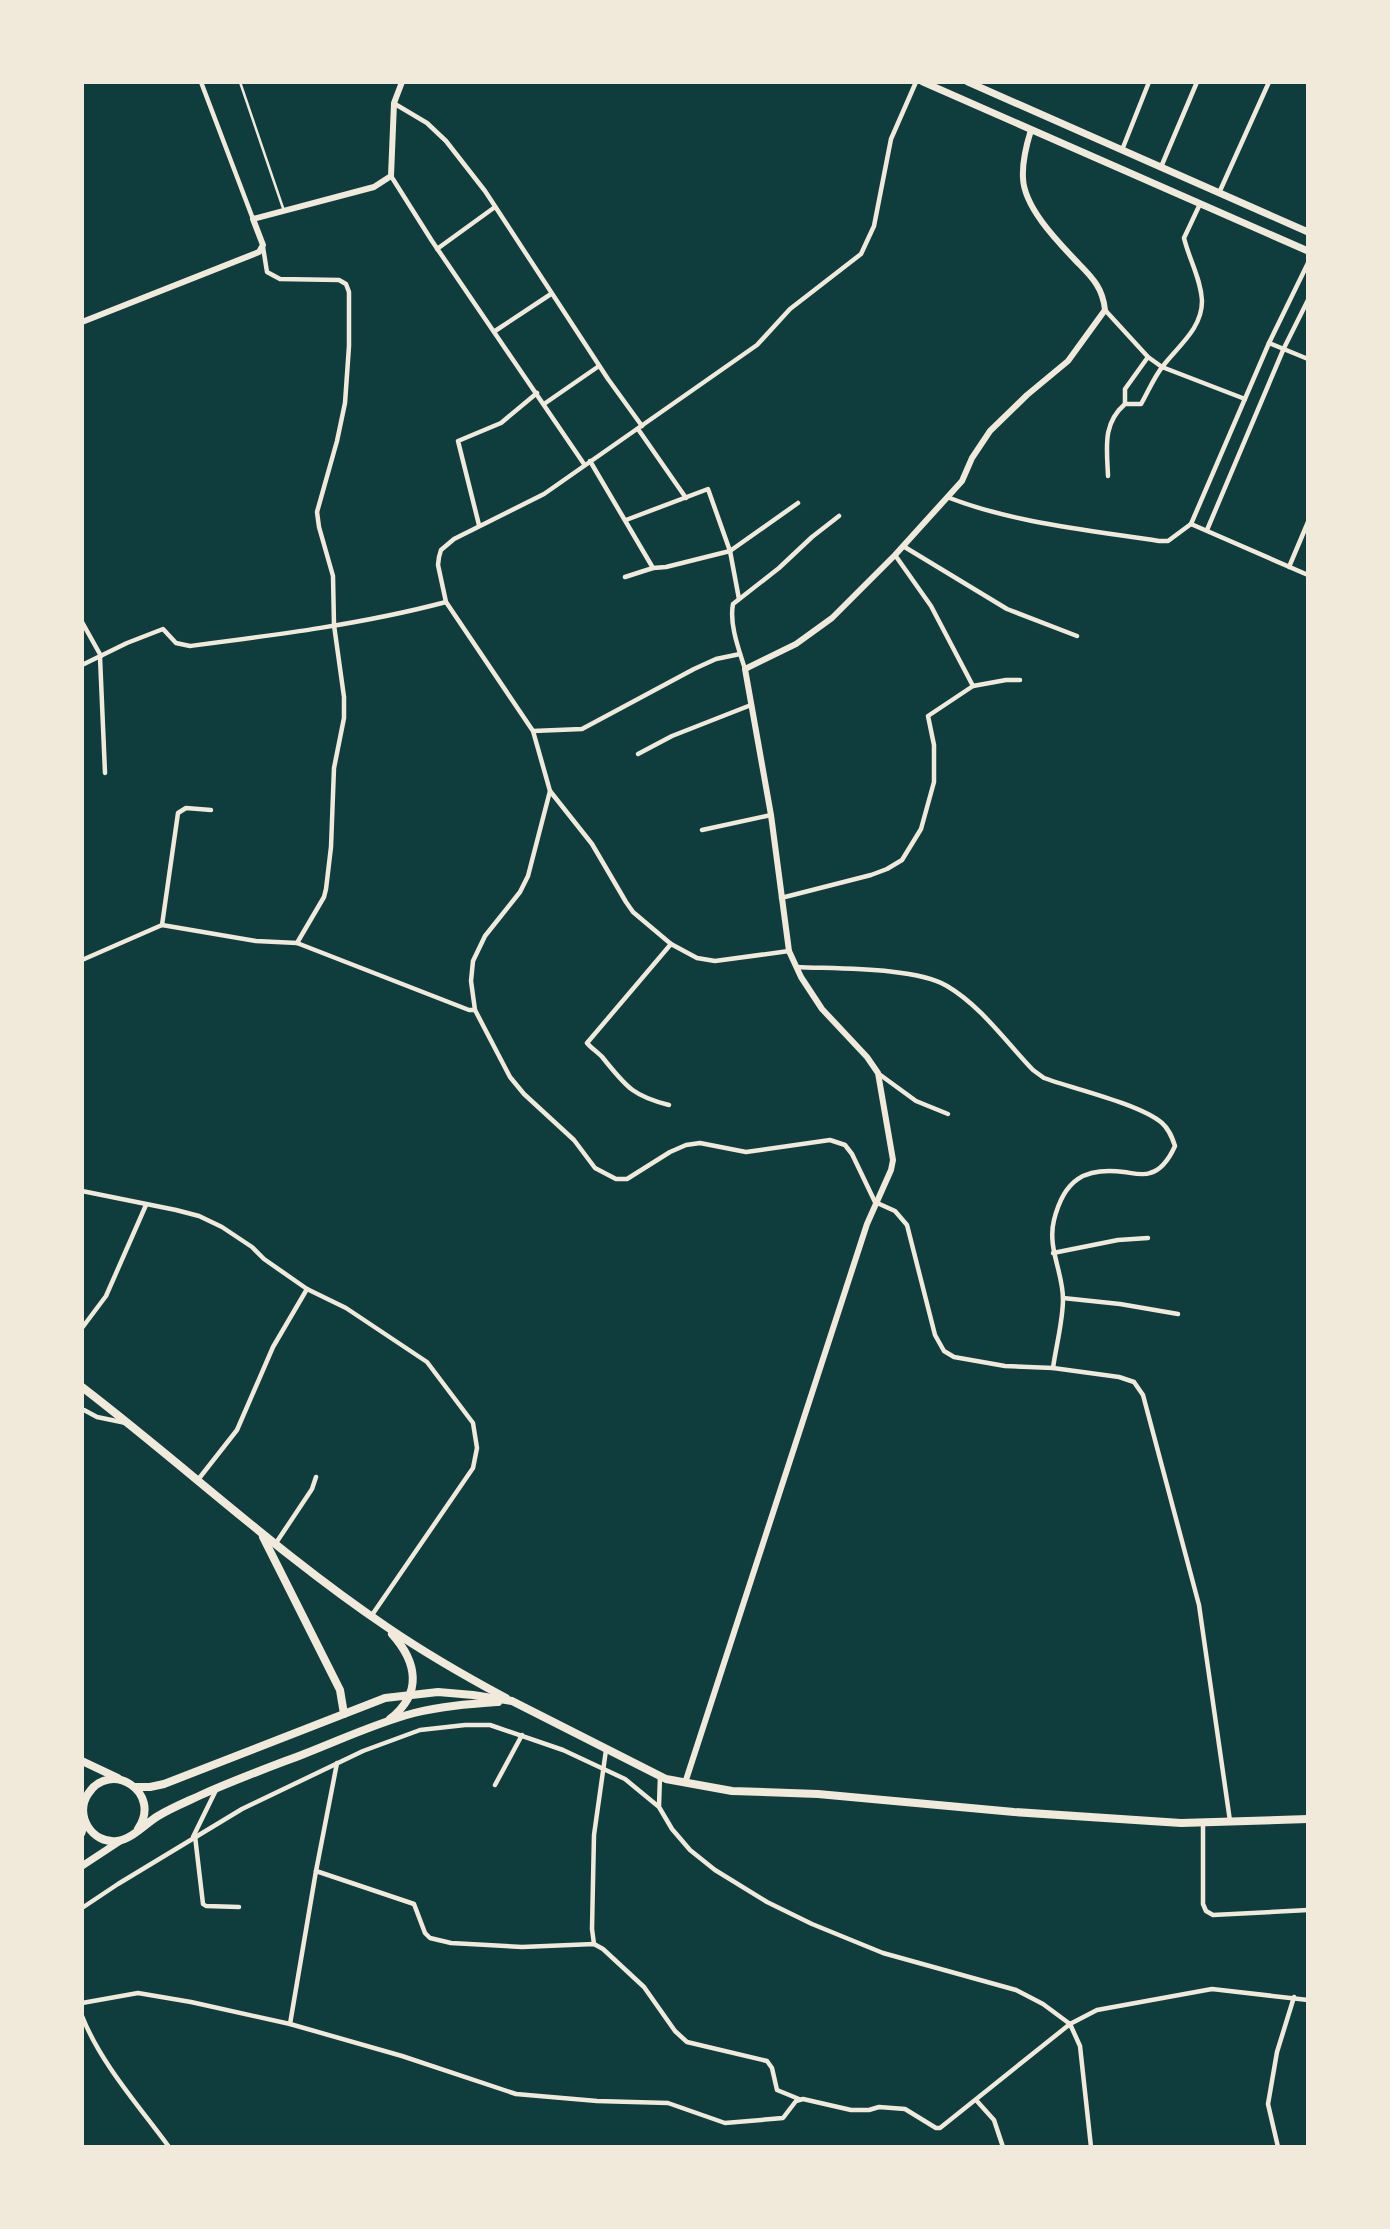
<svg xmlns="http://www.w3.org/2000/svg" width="1390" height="2229" font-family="Lora,serif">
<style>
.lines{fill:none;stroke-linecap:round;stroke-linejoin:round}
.service{stroke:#f1e9da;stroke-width:2.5}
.minor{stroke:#f1e9da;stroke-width:4.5}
.tertiary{stroke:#f1e9da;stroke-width:6}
.primary{stroke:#f1e9da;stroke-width:7}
.trunk{stroke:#f1e9da;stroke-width:8}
</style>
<rect width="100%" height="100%" fill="#0f3d3e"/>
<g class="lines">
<!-- service -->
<polyline class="service" points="240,82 283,208"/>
<!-- minor -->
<g class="minor">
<polyline points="201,82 253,219"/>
<polyline points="395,104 427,123 446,141 485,191 608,379 642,426"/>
<polyline points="1122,150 1149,82"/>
<polyline points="1161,167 1197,82"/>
<polyline points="391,176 432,241 584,464"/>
<polyline points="1219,193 1269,82"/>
<polyline points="263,247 267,272 280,279 339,280 346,284 349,292 349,346 345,403 337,441 317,512 319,527 333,576 334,625 344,697 344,718 334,768 331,847 326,889 324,897 297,943"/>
<polyline points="437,249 495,207"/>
<polyline points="1105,310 1148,357 1162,367 1245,399"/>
<polyline points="495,331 551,294"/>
<polyline points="1269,343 1308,359"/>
<polyline points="544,404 599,366"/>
<polyline points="1125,404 1125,389 1148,357"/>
<polyline points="638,429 686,498"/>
<polyline points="590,461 653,568"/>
<path d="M 1108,476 C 1107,448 1102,424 1125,404 L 1141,404 C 1148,392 1154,377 1163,366 C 1178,346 1202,329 1202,301 C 1201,279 1189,259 1184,238 L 1200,204"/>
<path d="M 947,497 C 1014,523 1088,530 1159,541 L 1168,541 L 1191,524"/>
<polyline points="626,520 708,489 730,551 739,599"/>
<polyline points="1191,524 1269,343 1308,263"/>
<polyline points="1191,524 1308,575"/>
<polyline points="479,525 458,441 501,423 537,393"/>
<polyline points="1207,530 1284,348 1308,300"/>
<polyline points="903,546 1007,609 1077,636"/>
<polyline points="895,555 931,606 973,686"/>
<polyline points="1289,567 1308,522"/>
<polyline points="625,577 653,568 666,567 730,551 798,503"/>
<polyline points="82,622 101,656"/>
<polyline points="100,657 105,773"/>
<path d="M 82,665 L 127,643 L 163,629 L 176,643 L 190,646 C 276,635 363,624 446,602"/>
<path d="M 745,669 C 739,650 729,624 733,604 L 779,568 L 812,537 L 839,516"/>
<polyline points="533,731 582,729 694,669 716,659 740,654"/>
<polyline points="638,754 672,736 751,705"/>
<polyline points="550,791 528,876 520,892 485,936 473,961 471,981 475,1010 510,1077 524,1094 574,1140 595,1168 616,1179 627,1179 670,1152 686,1145 700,1143 746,1152 830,1140 845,1145 852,1154 875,1202 895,1211 907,1225 935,1335 944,1351 954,1357 1005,1366 1053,1368 1119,1377 1134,1382 1143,1395 1199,1605 1230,1821"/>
<polyline points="702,830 771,815"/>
<polyline points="781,898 871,875 887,869 902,860 921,829 934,782 934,745 928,716 973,686 1006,680 1020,680"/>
<polyline points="162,925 178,813 186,808 211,810"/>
<polyline points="789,951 715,961 697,958 671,944 633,912 626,902 592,844 550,791 533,731 446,602 438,565 439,557 441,550 454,539 544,494 757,345 790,309 861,254 874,226 891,139 916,82"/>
<polyline points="82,960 162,925 256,941 297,943 469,1010 475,1010"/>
<path d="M 797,967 C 835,969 915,967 947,986 C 981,1006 1006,1042 1033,1070 L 1044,1078 C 1074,1089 1140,1104 1162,1123 C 1169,1129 1172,1137 1175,1146 C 1170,1157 1162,1170 1150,1173 C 1143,1176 1132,1173 1124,1172 C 1084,1167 1064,1180 1054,1220 C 1047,1248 1063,1272 1063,1299 C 1063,1321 1056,1346 1053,1368"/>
<polyline points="879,1074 916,1101 948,1114"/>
<path d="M 669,1105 C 632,1096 626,1086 603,1058 C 599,1053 592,1049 587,1043 L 671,944"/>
<polyline points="82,1191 176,1210 199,1216 222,1227 252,1247 264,1259 307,1289 346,1308 427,1362 473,1423 477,1448 473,1468 372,1615"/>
<polyline points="1053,1253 1118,1240 1148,1238"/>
<polyline points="1063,1298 1120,1304 1178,1314"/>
<polyline points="82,1328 106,1296 146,1205"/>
<polyline points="84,1410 97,1417 126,1423"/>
<polyline points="197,1481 237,1430 273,1347 307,1289"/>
<polyline points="276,1543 312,1489 316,1477"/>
<polyline points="495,1785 522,1735"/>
<polyline points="659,1806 660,1776"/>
<polyline points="1203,1823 1203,1904 1206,1911 1213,1915 1308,1910"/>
<polyline points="195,1836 203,1904 206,1906 239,1907"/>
<polyline points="193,1837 217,1788"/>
<polyline points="316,1871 414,1904 425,1933 430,1938 451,1943 522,1947 594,1944 603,1949 644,1987 675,2031 687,2042 767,2061 772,2068 777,2090 799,2099"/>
<polyline points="82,1908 118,1884 242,1809 363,1751 420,1730 465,1725 490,1725 563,1750 625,1779 659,1807 672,1829 690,1850 715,1870 767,1902 812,1924 883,1953 1016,1990 1043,2004 1070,2024 1097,2010 1212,1989 1308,2000"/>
<polyline points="594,1944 592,1929 594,1835 606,1750"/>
<polyline points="82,2003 138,1993 191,2002 290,2024 402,2056 516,2094 597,2101 668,2103 725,2123 783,2118 796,2101 803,2099 851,2110 869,2110 879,2107 905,2109 936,2128 940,2128 1070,2024 1080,2046 1091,2147"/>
<path d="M 82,2016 C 101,2064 139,2106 169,2147"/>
<polyline points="290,2024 316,1871 337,1763"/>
<polyline points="976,2100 994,2120 1003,2147"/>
<polyline points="1278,2147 1268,2104 1277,2052 1294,1997"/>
</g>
<!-- tertiary -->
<g class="tertiary">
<polyline points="82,322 259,252 263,245 253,219 374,187 391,176 394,103 402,82"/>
<path d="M 685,1783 L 867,1224 L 891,1170 L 893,1160 L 878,1073 L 867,1057 L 822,1009 L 801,977 L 789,951 L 771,815 L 745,669 L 796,644 L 832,618 L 895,555 L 962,481 L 972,458 L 990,431 L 1027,395 L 1068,361 L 1105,310 C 1103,289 1093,278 1079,264 C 1059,243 1024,208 1023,178 C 1022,162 1026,146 1031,130"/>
</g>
<!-- primary -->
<g class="primary">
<polyline points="923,82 1308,251"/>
<polyline points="968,82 1308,232"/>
<polyline points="82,1833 85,1821"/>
<polyline points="82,1866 120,1841"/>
</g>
<!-- trunk -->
<g class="trunk">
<path d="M 82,1387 C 185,1466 280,1555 387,1627 C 425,1653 465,1676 506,1698"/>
<polyline points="263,1537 340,1690 344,1714"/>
<path d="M 390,1719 C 423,1693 417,1662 392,1634"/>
<polyline points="82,1761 118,1778"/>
<polyline points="135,1787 150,1787 164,1784 385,1698 438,1692 473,1695 512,1701 666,1779 732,1791 818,1794 1014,1812 1181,1823 1308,1819"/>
<path d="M 138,1829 C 163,1792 110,1759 88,1794 C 74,1815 92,1844 117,1841 C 132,1839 145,1824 158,1816 C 171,1808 186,1802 201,1795 C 234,1780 270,1767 304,1754 C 340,1740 376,1723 414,1713 C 441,1706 470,1704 498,1702"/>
</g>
</g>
<!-- border -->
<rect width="1390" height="2229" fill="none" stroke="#f1e9da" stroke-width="168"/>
</svg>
